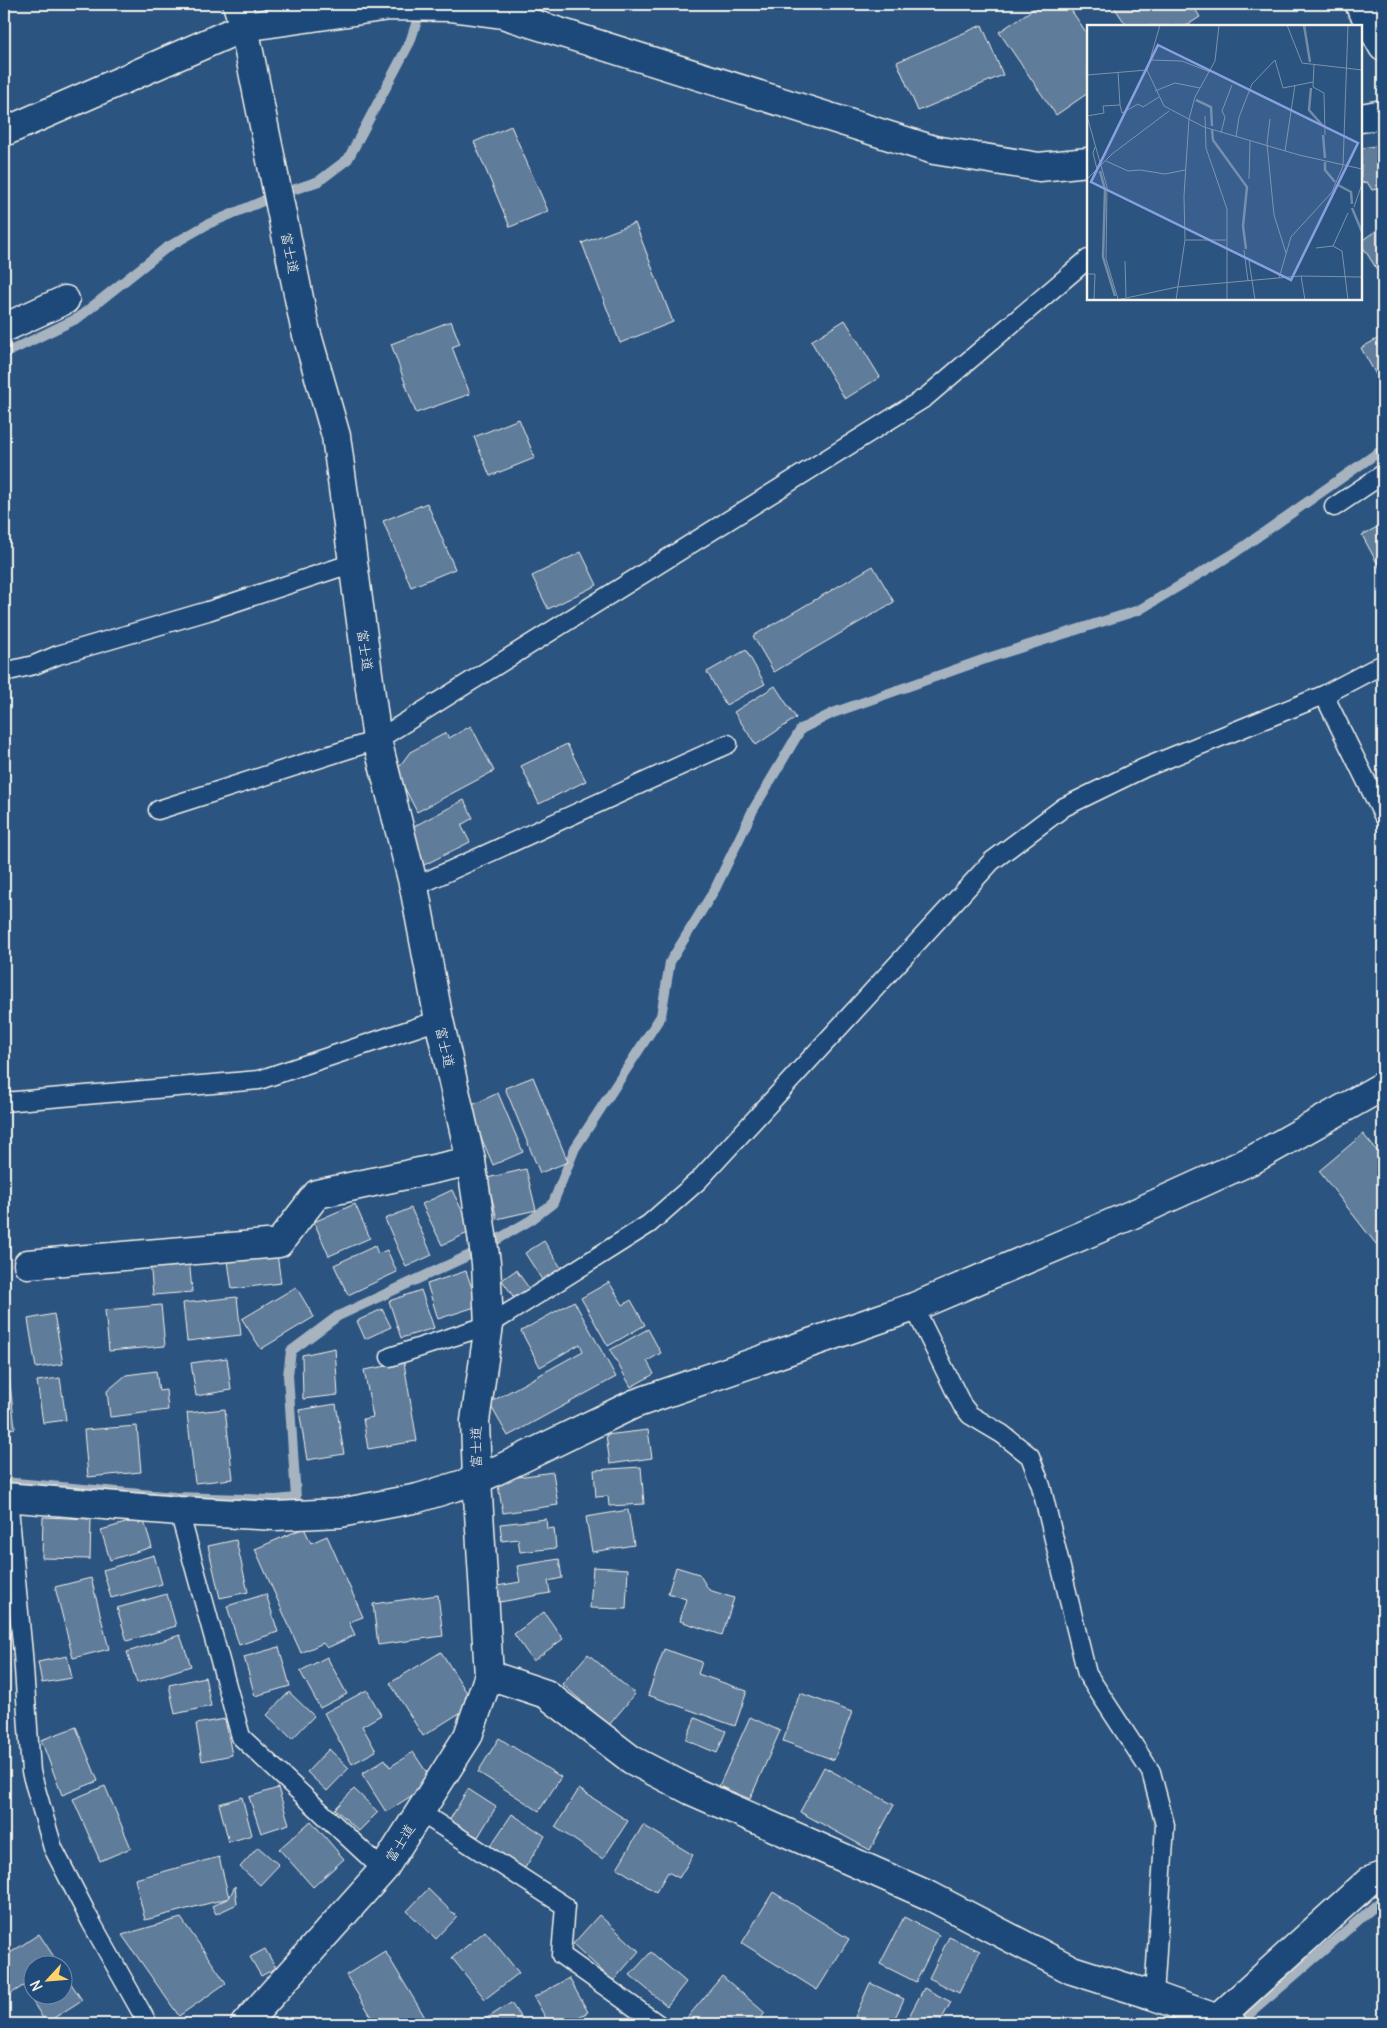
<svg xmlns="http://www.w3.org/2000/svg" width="1387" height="2028" font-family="Delius,'Klee One',sans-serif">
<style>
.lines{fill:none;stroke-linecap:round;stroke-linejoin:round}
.stream{stroke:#a7b4c0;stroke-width:10}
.building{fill:#5e7b9a;stroke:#f4f1e8}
.service-casing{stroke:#f4f1e8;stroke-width:21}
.minor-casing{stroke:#f4f1e8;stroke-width:31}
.tertiary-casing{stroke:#f4f1e8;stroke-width:31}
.secondary-casing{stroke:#f4f1e8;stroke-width:31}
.service{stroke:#1f4a7a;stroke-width:18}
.minor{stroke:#1f4a7a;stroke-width:28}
.tertiary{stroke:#1f4a7a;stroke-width:28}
.secondary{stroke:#1f4a7a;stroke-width:28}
.labels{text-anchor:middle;stroke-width:4.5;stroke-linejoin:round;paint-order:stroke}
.street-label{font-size:14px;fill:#f4f1e8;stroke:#1f4a7a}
.inset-river{fill:none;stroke:#738ca6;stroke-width:2.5}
.inset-road{fill:none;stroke:#7c93aa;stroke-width:1}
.view{fill:#88a0e0;fill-opacity:0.15;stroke:#88a0e0;stroke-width:2.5}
.inset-edge{fill:none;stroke:#f4f1e8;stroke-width:2.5}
</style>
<rect width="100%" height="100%" fill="#2c5481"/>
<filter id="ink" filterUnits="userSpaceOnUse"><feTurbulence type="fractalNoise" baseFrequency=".02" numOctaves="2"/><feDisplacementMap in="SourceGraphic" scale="10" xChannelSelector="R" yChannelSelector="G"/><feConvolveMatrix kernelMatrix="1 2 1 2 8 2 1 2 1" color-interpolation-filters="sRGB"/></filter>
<g filter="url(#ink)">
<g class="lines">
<!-- stream -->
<g class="stream">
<polyline points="4,354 78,318 166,248 208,224 275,196 319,181 348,159 410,42 421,9"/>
<polyline points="4,1482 175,1497 276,1500 296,1498 288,1375 291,1351 338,1316 474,1253 531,1220 553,1203 575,1148 661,1016 670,962 715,889 753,810 801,729 833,713 988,658 1139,610 1233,554 1383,449"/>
<polyline points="1238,2024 1383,1899"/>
</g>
</g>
<!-- building -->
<g class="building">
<polygon points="1041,4 1067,4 1088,35 1088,93 1056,115 999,32"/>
<polygon points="1112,4 1192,4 1200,17 1186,26 1127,26"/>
<polygon points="982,25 1003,75 918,111 897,62"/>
<polygon points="511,126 548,211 510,227 474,142"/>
<polygon points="1383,145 1383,188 1372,190 1367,182 1361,183 1361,148"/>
<polygon points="635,223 673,322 620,343 582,243"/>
<polygon points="1383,226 1383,279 1361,244 1361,241"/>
<polygon points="845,320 880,377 845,399 811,341"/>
<polygon points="451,321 460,344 452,347 470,394 416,413 391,344"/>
<polygon points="1382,336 1383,338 1383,387 1361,348"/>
<polygon points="519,419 535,458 490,476 474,437"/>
<polygon points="427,503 455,569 411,587 383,521"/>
<polygon points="1383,524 1383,574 1362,535"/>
<polygon points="581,552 597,585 548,609 532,576"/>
<polygon points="873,566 894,602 774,672 753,636"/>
<polygon points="746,650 765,684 726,705 707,672"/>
<polygon points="775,686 796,718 756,745 734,712"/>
<polygon points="471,726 494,771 417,812 396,771 410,752 446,733 449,738"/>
<polygon points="567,744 586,781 539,804 521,766"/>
<polygon points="464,800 473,818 461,825 470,842 422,866 405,831"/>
<polygon points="533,1077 568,1162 540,1173 505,1088"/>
<polygon points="498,1093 523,1152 493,1165 468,1107"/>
<polygon points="1363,1134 1383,1158 1383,1253 1319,1171"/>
<polygon points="526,1169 536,1210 497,1219 487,1178"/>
<polygon points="452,1190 472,1231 442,1245 422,1204"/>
<polygon points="355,1204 370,1238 329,1256 314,1222"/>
<polygon points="411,1208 432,1255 406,1267 385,1219"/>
<polygon points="544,1241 563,1271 544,1283 525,1253"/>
<polygon points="375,1246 378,1254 387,1250 397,1272 348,1295 334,1265"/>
<polygon points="277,1254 281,1283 232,1289 228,1261"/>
<polygon points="189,1257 192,1292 153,1295 150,1260"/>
<polygon points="516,1270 531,1291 517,1302 502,1280"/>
<polygon points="466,1271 478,1306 438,1319 427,1284"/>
<polygon points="609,1282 623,1305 631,1300 645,1325 608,1346 581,1298"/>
<polygon points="296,1287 314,1317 261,1349 242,1319"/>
<polygon points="421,1290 434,1328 401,1338 389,1301"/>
<polygon points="237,1297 241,1335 187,1341 183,1303"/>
<polygon points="574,1301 616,1377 508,1436 489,1403 583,1351 580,1344 540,1367 521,1331"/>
<polygon points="161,1305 165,1346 109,1351 105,1310"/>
<polygon points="382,1309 391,1327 365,1339 357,1321"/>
<polygon points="54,1314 63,1364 36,1368 28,1319"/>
<polygon points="648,1329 661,1353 647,1361 654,1374 631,1387 610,1350"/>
<polygon points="335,1348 338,1395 303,1399 302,1355"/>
<polygon points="7,1358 15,1428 4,1430 4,1359"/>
<polygon points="227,1358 231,1390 196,1396 191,1363"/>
<polygon points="404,1363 417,1441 368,1449 363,1419 373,1417 364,1370"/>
<polygon points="156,1371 159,1391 166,1390 168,1410 110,1417 107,1391 126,1375"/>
<polygon points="60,1378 66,1420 43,1423 37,1381"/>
<polygon points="336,1404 344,1454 307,1460 299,1410"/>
<polygon points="225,1409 233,1479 195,1483 187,1413"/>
<polygon points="137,1426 141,1472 88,1477 84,1430"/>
<polygon points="648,1430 652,1458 610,1464 606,1435"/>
<polygon points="641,1467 644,1504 609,1506 608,1496 596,1497 594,1470"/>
<polygon points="553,1472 558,1505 503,1513 497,1480"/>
<polygon points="628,1510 634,1545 592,1552 586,1517"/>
<polygon points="43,1517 91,1519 90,1559 42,1558"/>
<polygon points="143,1518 152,1547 110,1560 101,1530"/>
<polygon points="546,1519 547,1529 554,1528 556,1548 520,1552 518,1539 502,1541 500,1524"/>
<polygon points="304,1528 311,1543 327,1536 363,1617 349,1622 355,1635 327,1648 323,1643 301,1653 255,1549"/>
<polygon points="236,1540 248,1592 220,1598 208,1546"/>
<polygon points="154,1555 162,1584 111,1598 103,1570"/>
<polygon points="559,1559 562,1578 548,1581 550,1593 500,1602 497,1586 520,1582 517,1566"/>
<polygon points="593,1567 628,1569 626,1609 590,1608"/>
<polygon points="676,1567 699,1574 709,1590 734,1598 722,1635 680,1621 686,1599 668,1593"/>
<polygon points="91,1578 109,1649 73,1658 55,1587"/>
<polygon points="167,1594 176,1626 127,1641 117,1608"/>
<polygon points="266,1594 278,1632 239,1645 227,1606"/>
<polygon points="438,1595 443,1636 378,1645 373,1604"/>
<polygon points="544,1612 563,1639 533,1661 514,1634"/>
<polygon points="180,1635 191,1666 137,1683 127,1652"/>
<polygon points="279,1647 290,1686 255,1696 244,1657"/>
<polygon points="664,1649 702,1662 698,1674 747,1691 735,1726 648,1695"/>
<polygon points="441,1652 474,1704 423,1736 390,1683"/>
<polygon points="588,1654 635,1694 609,1725 562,1684"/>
<polygon points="67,1656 72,1678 42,1683 38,1662"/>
<polygon points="327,1657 347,1694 320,1708 300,1671"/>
<polygon points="205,1677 211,1706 175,1714 169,1685"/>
<polygon points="367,1690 381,1715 362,1726 376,1751 352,1764 324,1713"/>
<polygon points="289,1692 314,1716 292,1739 267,1715"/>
<polygon points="800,1693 852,1712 834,1760 783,1741"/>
<polygon points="750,1717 780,1731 750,1799 719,1786"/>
<polygon points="695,1718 726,1731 717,1753 686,1740"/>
<polygon points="225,1719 232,1755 202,1761 196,1724"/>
<polygon points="76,1727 98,1781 62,1795 41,1740"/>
<polygon points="499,1738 561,1777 539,1811 478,1772"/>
<polygon points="329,1749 349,1768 327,1791 307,1772"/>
<polygon points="413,1752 433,1782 386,1812 362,1774 385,1759 390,1767"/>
<polygon points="824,1767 894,1805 870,1850 800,1812"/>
<polygon points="105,1786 131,1848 100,1861 73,1799"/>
<polygon points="278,1788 289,1824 261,1833 249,1797"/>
<polygon points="354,1789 378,1812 359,1831 335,1809"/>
<polygon points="468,1789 496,1807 478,1837 449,1821"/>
<polygon points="579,1789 628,1821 603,1859 555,1827"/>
<polygon points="242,1797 252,1835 229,1842 219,1804"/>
<polygon points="512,1814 545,1836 523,1871 489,1848"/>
<polygon points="311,1821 344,1859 313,1887 279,1849"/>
<polygon points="643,1825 693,1855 679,1878 668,1872 656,1892 617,1868"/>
<polygon points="258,1847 279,1865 260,1885 240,1867"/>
<polygon points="219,1857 229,1898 145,1920 135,1879"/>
<polygon points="235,1886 237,1904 216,1914 212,1906 229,1898"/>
<polygon points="428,1889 457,1917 436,1939 407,1911"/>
<polygon points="773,1892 849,1939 817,1990 742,1943"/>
<polygon points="599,1915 639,1951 613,1981 573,1944"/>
<polygon points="904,1917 939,1935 916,1982 880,1964"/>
<polygon points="181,1918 226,1983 179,2016 122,1935"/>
<polygon points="485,1931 519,1973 485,1999 452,1958"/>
<polygon points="39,1934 60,1966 32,1966 32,1996 62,1996 62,1970 82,2000 46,2023 23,1986 4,1998 4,1957"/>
<polygon points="949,1937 980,1951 959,1993 929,1978"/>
<polygon points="265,1949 276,1968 261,1976 250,1957"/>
<polygon points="385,1951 429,2024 376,2024 346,1975"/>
<polygon points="651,1952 686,1982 667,2006 630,1975"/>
<polygon points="722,1976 765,2013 755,2024 692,2024 686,2019"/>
<polygon points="569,1978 588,2012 566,2024 549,2024 534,1997"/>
<polygon points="870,1983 904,1999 892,2024 871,2024 855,2017"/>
<polygon points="924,1988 951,2002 939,2024 905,2024"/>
<polygon points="511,2003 525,2024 479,2024 479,2023"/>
</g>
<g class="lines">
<!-- service casing -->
<g class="service-casing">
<g id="service">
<polyline points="1334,507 1383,474"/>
<polyline points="4,672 34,665 58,655 208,611 353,563"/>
<polyline points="1324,695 1383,815"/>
<polyline points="158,810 377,740 926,397 1088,259"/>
<polyline points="414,887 728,744"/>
<polyline points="4,1102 259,1080 439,1020"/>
<polyline points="914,1307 962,1405 970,1415 1002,1434 1030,1456 1041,1486 1087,1674 1151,1772 1165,1825 1154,1996"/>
<polyline points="390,1357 489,1325 649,1224 699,1180 992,861 1064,807 1144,768 1324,695 1383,664"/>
<polyline points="8,1497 23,1654 31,1772 53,1848 91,1922 148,2024"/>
<polyline points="179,1511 241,1737 383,1870"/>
<polyline points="420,1812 565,1906 561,1955 658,2024"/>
</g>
</g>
<!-- minor casing -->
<g class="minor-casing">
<g id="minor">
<polyline points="237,4 244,27 305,328 336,436 377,740 414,887 439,1020 471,1161 481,1228 486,1263 489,1325 475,1421 477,1480 489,1675 468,1736 383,1870 245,2024"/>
<polyline points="4,328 65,300"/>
<polyline points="28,1264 279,1243 317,1194 471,1161"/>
<polyline points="4,1497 179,1511 275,1516 340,1513 418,1498 477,1480 634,1404 914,1307 1131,1215 1252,1160 1383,1086"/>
<polyline points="489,1675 546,1694 632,1760 692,1791 930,1896 1072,1970 1154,1996 1232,2024"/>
<polyline points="1216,2020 1369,1881 1383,1876"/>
</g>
</g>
<!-- tertiary casing -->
<g class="tertiary-casing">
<g id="tertiary">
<polyline points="1361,118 1383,114"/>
<polyline points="4,132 244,27 389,6 450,7 502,14 934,150 1039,167 1088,162"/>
</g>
</g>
<!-- secondary casing -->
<g class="secondary-casing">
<polyline id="secondary" points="1359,4 1383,47"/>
</g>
<!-- service -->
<use href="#service" class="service"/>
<!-- minor -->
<use href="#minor" class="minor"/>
<!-- tertiary -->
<use href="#tertiary" class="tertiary"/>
<!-- secondary -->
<use href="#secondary" class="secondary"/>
</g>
</g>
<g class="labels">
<!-- street labels -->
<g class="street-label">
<text transform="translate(290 253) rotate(79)" y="5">富士道</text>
<text transform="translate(365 650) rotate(82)" y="5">富士道</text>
<text transform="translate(445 1047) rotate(77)" y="5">富士道</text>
<text transform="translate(476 1447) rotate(-91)" y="5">富士道</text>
<text transform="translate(400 1843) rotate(-58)" y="5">富士道</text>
</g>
</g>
<!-- overview -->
<g transform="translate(1087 25)">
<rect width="275" height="275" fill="#2c5481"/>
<path class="inset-river" d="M 217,0 L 223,37M 224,63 L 222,85 L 236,101M 109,75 L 124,82 L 125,101M 125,105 L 126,115 L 160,162 L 156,201 L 159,224M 236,110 L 238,133M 238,137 L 238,145 L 248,157M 13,146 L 18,165 L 16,232 L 28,271M 251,160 L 264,167 L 265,179M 265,183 L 275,207"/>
<path class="inset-road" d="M 200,0 L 215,38 L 275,45M 63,35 L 95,36 L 123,47M 227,39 L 226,62 L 237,68 L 238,110M 60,45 L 73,0M 0,50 L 60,45 L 77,81 L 117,102 L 212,130 L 275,144M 68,66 L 88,58 L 113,63M 33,80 L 35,88 L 51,79 L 56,82 L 72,72M 0,91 L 20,162 L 19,234 L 31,274M 0,91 L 17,88 L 16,81 L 33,80 L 31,47M 118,91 L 119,123 L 140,184 L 140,275M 183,94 L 180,119 L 187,190 L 199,228M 134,108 L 138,92 L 135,86 L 145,60M 149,112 L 152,92 L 165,59 L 188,35 L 196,63 L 226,57M 8,122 L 6,128 L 10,144M 198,126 L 208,60M 19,136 L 41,146 L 53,145 L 78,149 L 98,145M 0,154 L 25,129 L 82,86M 162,154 L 163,116M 267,182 L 275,159M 98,215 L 139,215M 246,221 L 261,188M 229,223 L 246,221 L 255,226 L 261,275M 157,225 L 161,256M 38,236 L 39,272M 162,236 L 168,275M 0,249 L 8,249 L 7,275M 214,251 L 218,275M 192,253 L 204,212 L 245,167 L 256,141 L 261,0M 30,275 L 90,262 L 214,251 L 275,252M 89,275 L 98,215 L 97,171 L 102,94 L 108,72 L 128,36 L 132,0"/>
<path class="view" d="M 71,20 L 271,118 L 204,255 L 4,157 Z"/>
<rect width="275" height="275" class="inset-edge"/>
</g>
<!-- margin -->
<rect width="1387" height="2028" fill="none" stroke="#1f4a7a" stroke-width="20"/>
<rect x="10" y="10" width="1367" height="2008" fill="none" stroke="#f4f1e8" stroke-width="2" filter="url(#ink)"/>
<!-- north arrow -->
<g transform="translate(48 1980) rotate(244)"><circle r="24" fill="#1f4a7a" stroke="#748da6"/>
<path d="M0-4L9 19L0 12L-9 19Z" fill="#ffd166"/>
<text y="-8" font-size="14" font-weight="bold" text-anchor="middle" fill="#f4f1e8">N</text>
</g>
</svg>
